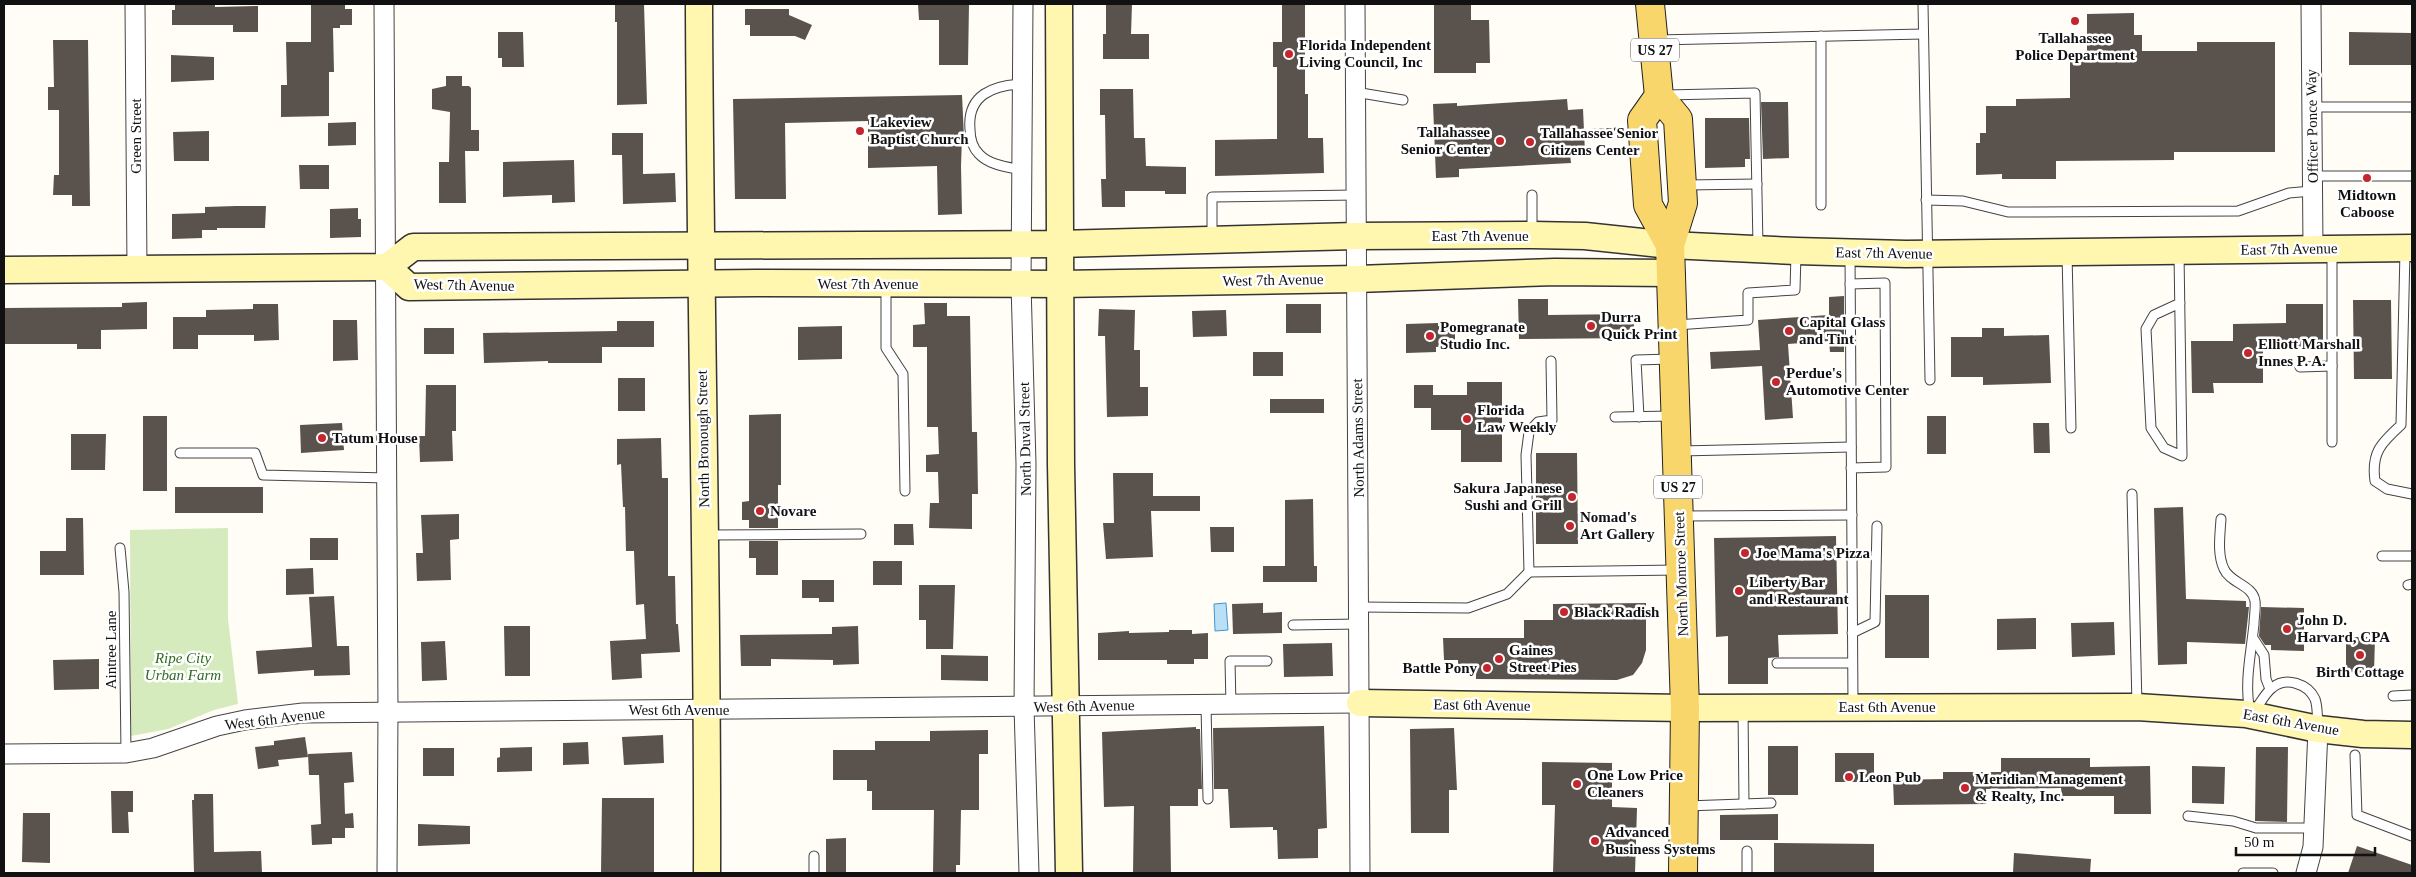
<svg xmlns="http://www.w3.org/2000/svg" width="2416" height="877" font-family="'Times New Roman',serif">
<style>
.green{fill:#d5ebbd}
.water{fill:#b9e0f7;stroke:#3f96cf}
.building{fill:#5a524d}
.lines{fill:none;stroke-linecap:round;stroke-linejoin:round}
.lane-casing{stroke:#444;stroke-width:11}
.street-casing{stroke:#444;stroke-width:21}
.secondary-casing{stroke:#333;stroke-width:29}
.primary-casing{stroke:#222;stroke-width:30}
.path{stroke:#333;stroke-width:3;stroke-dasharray:5 2.5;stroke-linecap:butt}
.lane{stroke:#fff;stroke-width:9}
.street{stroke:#fff;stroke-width:19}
.secondary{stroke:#fff6b0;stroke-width:26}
.primary{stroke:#f9d66b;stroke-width:28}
.poi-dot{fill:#c4262e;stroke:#fff;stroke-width:2}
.labels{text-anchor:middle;stroke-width:5;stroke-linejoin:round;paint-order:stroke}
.shield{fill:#fff;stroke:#585858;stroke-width:1}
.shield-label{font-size:14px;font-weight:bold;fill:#111}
.poi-label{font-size:15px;font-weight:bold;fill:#111;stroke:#fff;text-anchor:start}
.street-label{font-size:15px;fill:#111;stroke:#fff}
.park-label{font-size:15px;font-style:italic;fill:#2f6b1f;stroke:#fff}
</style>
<rect width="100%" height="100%" fill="#fffdf5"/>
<!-- green -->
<polygon class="green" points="228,528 228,619 238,704 214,710 168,729 131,736 130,530"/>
<!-- water -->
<polygon class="water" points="1226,603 1228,630 1215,631 1214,604"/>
<!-- building -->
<g class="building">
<polygon points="175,4 215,4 215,7 258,6 258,32 233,32 233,25 172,25 172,10 175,10"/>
<polygon points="311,4 345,4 345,9 352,9 352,25 340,25 340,28 333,28 334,72 329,72 329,116 281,117 281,85 287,85 286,42 311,42"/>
<polygon points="615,4 644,4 647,104 617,105 617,22 615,22"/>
<polygon points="918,4 969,4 968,65 939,65 939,20 919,20"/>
<polygon points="1106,4 1132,4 1131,34 1149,34 1149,59 1103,59 1103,34 1106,34"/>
<polygon points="1282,4 1305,4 1305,94 1308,94 1308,138 1323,138 1324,173 1215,176 1215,140 1277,139 1277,67 1273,67 1273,42 1282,42"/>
<polygon points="1434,4 1471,4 1471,20 1489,20 1490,63 1476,63 1476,73 1434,73"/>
<polygon points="745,9 789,9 789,15 812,25 805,40 795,36 750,36 750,25 745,25"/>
<polygon points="2134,13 2134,35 2142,35 2142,51 2197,51 2197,42 2275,42 2275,152 2174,152 2174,160 2056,161 2056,179 2002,179 2002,174 1976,175 1976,143 1980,143 1980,133 1986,133 1986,106 2016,106 2016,99 2070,98 2070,59 2087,59 2087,14"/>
<polygon points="498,32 523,32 524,67 502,67 502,58 498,58"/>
<polygon points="2349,32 2412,33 2412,65 2349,65"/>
<polygon points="53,40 88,40 90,206 72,206 72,195 53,195 54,175 59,175 59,110 48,110 48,87 54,87"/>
<polygon points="171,55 214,57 214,80 171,82"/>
<polygon points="446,76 462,76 462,86 469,86 471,88 471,130 479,130 479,151 465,151 466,203 439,203 439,162 449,162 450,112 432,109 432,89 446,86"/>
<polygon points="1100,89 1133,89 1134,138 1145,138 1146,166 1186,167 1186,194 1165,194 1165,191 1125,191 1125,207 1102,207 1101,179 1106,179 1105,115 1100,115"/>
<polygon points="962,95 964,137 962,137 961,166 962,214 938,215 937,166 868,168 868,121 785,123 786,199 735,199 733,99"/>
<polygon points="1567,99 1568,110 1583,109 1585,153 1570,154 1571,163 1459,169 1459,177 1436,178 1433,104 1457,103 1457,106"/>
<polygon points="1761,102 1788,102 1789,158 1763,159"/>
<polygon points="1705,118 1749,118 1750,159 1745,159 1745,167 1705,168"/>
<polygon points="356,122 356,145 328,146 328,123"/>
<polygon points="209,131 209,161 174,161 173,132"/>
<polygon points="612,133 643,133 643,174 675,173 676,202 623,204 622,155 612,155"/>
<polygon points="574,160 575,202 552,203 552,195 503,197 503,162"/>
<polygon points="299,165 329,165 329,189 300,189"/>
<polygon points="236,206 266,206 265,228 217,228 217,230 202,230 202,238 172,239 172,214 205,213 205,207"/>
<polygon points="358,208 358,219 361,219 361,237 330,238 330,209"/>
<polygon points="1844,296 1844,352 1830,352 1829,341 1788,344 1793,418 1765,420 1762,366 1711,369 1710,352 1760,350 1758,320 1829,315 1829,297"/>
<polygon points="1518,299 1548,299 1548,315 1632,314 1636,338 1519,339"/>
<polygon points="2353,300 2391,300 2392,379 2354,379"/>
<polygon points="147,302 147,329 101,330 101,349 77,349 77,344 4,344 4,308 122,307 122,303"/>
<polygon points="924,303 947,303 947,316 970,316 972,432 977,432 978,494 972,494 972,529 929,528 930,503 939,503 938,472 926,472 926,455 939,454 938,427 927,427 927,347 913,347 913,325 925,324"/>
<polygon points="253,304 278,304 279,340 254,341 254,335 198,335 198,349 173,349 173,317 206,317 206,310 253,309"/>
<rect x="1286" y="304" width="35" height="29"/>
<polygon points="2286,304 2323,304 2323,349 2263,349 2263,383 2213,383 2214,393 2192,393 2191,341 2233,341 2233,324 2286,323"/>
<polygon points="1099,309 1135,310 1134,350 1140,350 1140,387 1148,387 1148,416 1107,417 1105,336 1098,336"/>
<polygon points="1226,310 1227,336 1193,337 1192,311"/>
<polygon points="333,320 357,320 358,360 333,361"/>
<polygon points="617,321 654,321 654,347 602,347 602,363 548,363 548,361 484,363 483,333 617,331"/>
<polygon points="1438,323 1438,326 1455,326 1455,346 1436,347 1436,352 1406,353 1406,324"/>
<polygon points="842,326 842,359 798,360 798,327"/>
<rect x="424" y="328" width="30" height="26"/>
<polygon points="1982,328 2004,328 2004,336 2049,335 2051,383 1983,385 1983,377 1951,377 1951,337 1982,337"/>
<rect x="1253" y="352" width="30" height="24"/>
<rect x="618" y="378" width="27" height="33"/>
<polygon points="1467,382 1502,382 1502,462 1461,462 1461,430 1431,430 1431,408 1414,408 1414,385 1433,385 1433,395 1467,395"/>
<polygon points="426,385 456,385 456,431 452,431 453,461 420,462 419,436 425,436"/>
<rect x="1270" y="399" width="54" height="14"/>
<polygon points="781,414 781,485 778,485 778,528 749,528 749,520 742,520 742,502 749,501 749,415"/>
<rect x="143" y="416" width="24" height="75"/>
<rect x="1927" y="416" width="19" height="38"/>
<polygon points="342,423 344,450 301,453 300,425"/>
<polygon points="2033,423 2049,423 2050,453 2034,453"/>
<polygon points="71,434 106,434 105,470 71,470"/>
<polygon points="661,438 662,478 668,478 668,576 675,576 676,624 678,624 680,652 641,654 642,678 612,680 610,641 646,639 644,604 636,605 634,551 626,551 625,507 623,507 621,464 617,465 617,439"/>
<polygon points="1536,453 1577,453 1578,544 1536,544"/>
<polygon points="1113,473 1153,473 1153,496 1200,496 1200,511 1151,511 1153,557 1106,559 1103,523 1114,523"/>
<rect x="175" y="487" width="88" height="26"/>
<polygon points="1313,499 1314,566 1317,566 1317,582 1263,582 1263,566 1285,566 1285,500"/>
<polygon points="2183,507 2186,599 2246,601 2246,607 2249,607 2245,644 2187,642 2187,664 2158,665 2154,508"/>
<polygon points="459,514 459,539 450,540 451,580 417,581 416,553 423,553 421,515"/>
<polygon points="66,518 83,518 84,575 40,575 40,551 66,551"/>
<polygon points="894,524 913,524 914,545 894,545"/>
<polygon points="1210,527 1234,527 1234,552 1211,552"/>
<polygon points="1836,536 1838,634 1778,635 1779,657 1768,658 1768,684 1728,684 1728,636 1716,637 1714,538"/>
<rect x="310" y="538" width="28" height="22"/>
<polygon points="749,541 778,541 778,575 756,575 756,558 749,558"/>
<rect x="873" y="561" width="29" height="24"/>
<polygon points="313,568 314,594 286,595 286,569"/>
<polygon points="802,580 834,580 834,602 819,602 819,598 802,598"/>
<polygon points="919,585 955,585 953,649 926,649 926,620 919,620"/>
<rect x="1885" y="595" width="44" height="63"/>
<polygon points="334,596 337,646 349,646 350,675 314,676 314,670 258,674 256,651 312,647 309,597"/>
<polygon points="1263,603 1263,613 1282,612 1282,633 1233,634 1232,604"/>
<polygon points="1646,603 1646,650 1642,663 1633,675 1617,680 1476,679 1476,670 1458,671 1458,660 1444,660 1443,638 1524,638 1524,620 1553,620 1553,604"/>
<polygon points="2261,607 2304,608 2304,651 2271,650 2271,645 2265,645 2259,636"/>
<polygon points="2036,618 2036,649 1997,650 1997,619"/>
<polygon points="2114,622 2115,655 2072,657 2071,623"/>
<polygon points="504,626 530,626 530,676 505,676"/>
<polygon points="858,626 859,664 833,665 833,660 771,659 771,666 741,666 740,635 832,634 832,627"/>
<polygon points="1169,630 1192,630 1192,634 1208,633 1208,659 1194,659 1194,664 1167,664 1167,660 1098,660 1098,633 1129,631 1129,633 1169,632"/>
<polygon points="2346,637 2375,637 2374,673 2346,672"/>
<polygon points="445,641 447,680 422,681 421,642"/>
<polygon points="1332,643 1333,676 1284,677 1283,644"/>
<polygon points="941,655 988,656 988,681 941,680"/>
<polygon points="99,659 99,689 54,690 53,660"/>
<polygon points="1324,726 1327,828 1318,829 1318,858 1278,859 1277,830 1273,830 1273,827 1230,828 1228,789 1214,789 1213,728"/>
<polygon points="1196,727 1196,729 1200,729 1202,789 1198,789 1198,806 1170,806 1171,873 1133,873 1134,806 1104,807 1102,732"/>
<polygon points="1454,728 1457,790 1449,790 1449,833 1411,833 1410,729"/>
<polygon points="988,730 988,754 979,754 979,810 961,810 960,865 956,865 956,873 933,873 934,810 872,810 872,791 867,791 867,780 833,780 833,750 875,750 875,741 930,741 930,731"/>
<polygon points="663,735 664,763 624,765 622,737"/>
<polygon points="305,737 308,757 278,760 279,766 258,769 255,747 274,745 274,741"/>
<polygon points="588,742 589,764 563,765 563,743"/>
<rect x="1768" y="746" width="30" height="49"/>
<polygon points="532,747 532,771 497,772 497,758 500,757 500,748"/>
<polygon points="2256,747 2288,747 2287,822 2255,821"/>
<rect x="423" y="748" width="31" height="28"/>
<polygon points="352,752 354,782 344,783 345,814 353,813 354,828 345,828 345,838 332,838 332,844 312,845 311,825 321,824 319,775 309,775 308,754"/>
<rect x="1835" y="753" width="39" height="29"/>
<polygon points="2001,758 2090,758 2090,767 2150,766 2151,814 2114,814 2114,796 2062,796 2061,788 1986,789 1986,804 1894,805 1893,780 1943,779 1943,772 2001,772"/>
<polygon points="1542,762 1612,763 1612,807 1637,808 1635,873 1553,873 1555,805 1542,805"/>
<polygon points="2192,766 2225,767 2224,804 2192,803"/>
<polygon points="111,791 133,791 133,812 128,812 129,833 112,833"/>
<polygon points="194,794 213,794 214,852 261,851 262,873 194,873 192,800 194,800"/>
<polygon points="602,798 654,798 654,873 601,873"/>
<polygon points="23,813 50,813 50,863 22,862"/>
<polygon points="1778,814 1778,840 1720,840 1720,815"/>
<polygon points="418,824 470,826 470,844 418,846"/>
<polygon points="846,838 846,873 826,873 826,839"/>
<polygon points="1774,843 1874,844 1874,873 1774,873"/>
<polygon points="2357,846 2412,865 2412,873 2348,873"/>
<polygon points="2014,853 2091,859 2090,873 2013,873"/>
</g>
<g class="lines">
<!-- lane casing -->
<g class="lane-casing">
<g id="lane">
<polyline points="1923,4 1930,380"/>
<polyline points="1821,36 1821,205"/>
<polyline points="1657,40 1923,34"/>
<polyline points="1355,92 1403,100"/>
<polyline points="1666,95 1755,93 1758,246"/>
<polyline points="2312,107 2412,107"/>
<path d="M 1022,170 C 1007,167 989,165 979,154 C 972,147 970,138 970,129 C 967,95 993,85 1023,84"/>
<polyline points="2312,176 2412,176"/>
<polyline points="1685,185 1757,184"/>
<polyline points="1532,195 1532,233"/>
<polyline points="1926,200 1963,201 2008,212 2238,211 2289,193 2312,191"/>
<polyline points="1212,237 1212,197 1356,195"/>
<path d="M 2405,251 L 2401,425 C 2381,443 2371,453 2375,481 L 2387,489 L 2412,494"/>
<polyline points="2179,253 2182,456 2164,448 2151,428 2146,329 2154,315 2180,303"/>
<polyline points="2067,254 2071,428"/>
<polyline points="1850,255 1853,705"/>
<polyline points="1850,284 1885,283 1886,467 1851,468"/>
<polyline points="886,287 886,348 903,374 905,491"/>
<polyline points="1676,325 1748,320 1748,293 1795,290 1796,254"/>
<polyline points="1551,361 1552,420 1538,422 1529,432 1526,455 1529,572 1679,570"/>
<polyline points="2300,367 2332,366"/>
<polyline points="1615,417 1673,416"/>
<polyline points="1639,417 1636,360 1671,359"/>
<polyline points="2332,442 2332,252"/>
<polyline points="1680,451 1851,447"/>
<polyline points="180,453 255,453 263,475 387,478"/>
<polyline points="2132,494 2137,706"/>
<polyline points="1682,516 1852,515"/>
<path d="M 2221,519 C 2220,535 2217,554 2224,569 C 2230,583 2253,585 2255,601 C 2256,608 2254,617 2254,624 C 2251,654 2244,683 2250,712"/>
<polyline points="707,535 861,534"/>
<polyline points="120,548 124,592 126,753"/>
<polyline points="2382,556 2412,556"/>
<polyline points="2408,585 2412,584"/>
<polyline points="1360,607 1468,608 1507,594 1529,572"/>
<polyline points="1293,625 1360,624"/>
<polyline points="1852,633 1875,622 1877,526"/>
<polyline points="2253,638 2264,655 2266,679 2270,689"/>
<polyline points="1777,663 1852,663"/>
<polyline points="2393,696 2412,695"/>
<polyline points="1206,705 1208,799"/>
<polyline points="1231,705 1230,661 1267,661"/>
<polyline points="1743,709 1744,804"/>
<path d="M 2253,712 C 2260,705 2264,694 2272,688 C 2286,676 2308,684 2315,699 C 2318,707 2317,718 2318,726"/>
<polyline points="2355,755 2357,815 2412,836"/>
<polyline points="1686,806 1771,803"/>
<polyline points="2188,816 2233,821 2256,828 2314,828"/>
<polyline points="814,873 814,856"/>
<polyline points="1747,873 1747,851"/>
<polyline points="2243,873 2273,873"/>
</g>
</g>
<!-- street casing -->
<g class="street-casing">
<g id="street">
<polyline points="135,4 137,269"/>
<polyline points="384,4 388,711 387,873"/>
<polyline points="1023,4 1021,284 1026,464 1024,707 1029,873"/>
<polyline points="1355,4 1360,873"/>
<polyline points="2311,4 2313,248"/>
<polyline points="4,754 126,753 153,748 217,726 245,720 303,713 1360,703"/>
<polyline points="2306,873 2313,847 2318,729"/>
</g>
</g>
<!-- secondary casing -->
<g class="secondary-casing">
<g id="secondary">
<path d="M 699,4 C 700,294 708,583 707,873"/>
<polyline points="1059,4 1061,465 1069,873"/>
<polyline points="387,267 409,287 756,283 1060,284 1357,279 1555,272 1671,273"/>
<polyline points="4,270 387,267 413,247 1059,244 1356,236 1532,235 1585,236 1670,245 1796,251 1906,254 2412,248"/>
<polyline points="1360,703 1685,708 2137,707 2246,714 2318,729 2363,734 2412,735"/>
</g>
</g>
<!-- primary casing -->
<g class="primary-casing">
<g id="primary">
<polyline points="1650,4 1659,96 1678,119 1683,203 1670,245 1685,708 1683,873"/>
<polyline points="1659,96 1642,120 1648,205 1670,245"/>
</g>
</g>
<!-- path -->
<polyline class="path" points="1584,131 1620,129"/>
<!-- lane -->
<use href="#lane" class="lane"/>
<!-- street -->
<use href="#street" class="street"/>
<!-- secondary -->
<use href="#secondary" class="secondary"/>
<!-- primary -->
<use href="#primary" class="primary"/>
</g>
<!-- markers -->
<g class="poi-dot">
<circle cx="2075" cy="21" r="5"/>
<circle cx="1289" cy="54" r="5"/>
<circle cx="860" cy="131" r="5"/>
<circle cx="1500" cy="141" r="5"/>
<circle cx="1530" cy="142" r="5"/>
<circle cx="2367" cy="178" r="5"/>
<circle cx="1591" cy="326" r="5"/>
<circle cx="1789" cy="331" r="5"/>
<circle cx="1430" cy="336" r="5"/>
<circle cx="2248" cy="353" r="5"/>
<circle cx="1776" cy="382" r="5"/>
<circle cx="1467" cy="419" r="5"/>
<circle cx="322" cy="438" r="5"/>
<circle cx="1572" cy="497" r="5"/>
<circle cx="760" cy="511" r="5"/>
<circle cx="1570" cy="526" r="5"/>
<circle cx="1745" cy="553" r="5"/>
<circle cx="1739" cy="591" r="5"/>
<circle cx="1564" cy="612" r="5"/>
<circle cx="2287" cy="629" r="5"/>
<circle cx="2360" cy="655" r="5"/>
<circle cx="1499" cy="659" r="5"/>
<circle cx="1487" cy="668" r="5"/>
<circle cx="1849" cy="777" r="5"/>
<circle cx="1577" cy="784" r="5"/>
<circle cx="1965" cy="788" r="5"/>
<circle cx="1595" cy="841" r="5"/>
</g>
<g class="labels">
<!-- shield labels -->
<g class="shield">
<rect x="1631" y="38.5" width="48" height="23" rx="4"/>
<rect x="1654" y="475.5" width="48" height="23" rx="4"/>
</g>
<g class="shield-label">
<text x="1655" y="55">US 27</text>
<text x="1678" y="492">US 27</text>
</g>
<!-- poi labels -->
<g class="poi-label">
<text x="2075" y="43" text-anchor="middle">Tallahassee<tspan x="2075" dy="17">Police Department</tspan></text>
<text x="1299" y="50">Florida Independent<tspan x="1299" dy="17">Living Council, Inc</tspan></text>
<text x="870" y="127">Lakeview<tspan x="870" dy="17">Baptist Church</tspan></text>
<text x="1490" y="137" text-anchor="end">Tallahassee<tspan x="1490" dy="17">Senior Center</tspan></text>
<text x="1540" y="138">Tallahassee Senior<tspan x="1540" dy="17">Citizens Center</tspan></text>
<text x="2367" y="200" text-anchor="middle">Midtown<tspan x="2367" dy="17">Caboose</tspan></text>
<text x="1601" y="322">Durra<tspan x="1601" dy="17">Quick Print</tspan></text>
<text x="1799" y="327">Capital Glass<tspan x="1799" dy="17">and Tint</tspan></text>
<text x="1440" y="332">Pomegranate<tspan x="1440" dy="17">Studio Inc.</tspan></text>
<text x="2258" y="349">Elliott Marshall<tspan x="2258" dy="17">Innes P. A.</tspan></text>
<text x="1786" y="378">Perdue's<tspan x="1786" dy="17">Automotive Center</tspan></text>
<text x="1477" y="415">Florida<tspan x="1477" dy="17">Law Weekly</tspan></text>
<text x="332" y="443">Tatum House</text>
<text x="1562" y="493" text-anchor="end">Sakura Japanese<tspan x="1562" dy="17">Sushi and Grill</tspan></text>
<text x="770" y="516">Novare</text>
<text x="1580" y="522">Nomad's<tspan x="1580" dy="17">Art Gallery</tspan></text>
<text x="1755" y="558">Joe Mama's Pizza</text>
<text x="1749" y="587">Liberty Bar<tspan x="1749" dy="17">and Restaurant</tspan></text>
<text x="1574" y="617">Black Radish</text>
<text x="2297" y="625">John D.<tspan x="2297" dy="17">Harvard, CPA</tspan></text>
<text x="1509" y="655">Gaines<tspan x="1509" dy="17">Street Pies</tspan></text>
<text x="1477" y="673" text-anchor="end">Battle Pony</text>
<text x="2360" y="677" text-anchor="middle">Birth Cottage</text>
<text x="1587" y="780">One Low Price<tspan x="1587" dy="17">Cleaners</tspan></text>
<text x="1859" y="782">Leon Pub</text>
<text x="1975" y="784">Meridian Management<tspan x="1975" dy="17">&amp; Realty, Inc.</tspan></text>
<text x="1605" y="837">Advanced<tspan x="1605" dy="17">Business Systems</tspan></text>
</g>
<!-- street labels -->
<g class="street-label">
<text transform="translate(2312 126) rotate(-91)" y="5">Officer Ponce Way</text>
<text transform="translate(136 136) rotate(-90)" y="5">Green Street</text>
<text x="1480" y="241">East 7th Avenue</text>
<text transform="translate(2289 249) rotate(-1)" y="5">East 7th Avenue</text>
<text transform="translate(1884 253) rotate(1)" y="5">East 7th Avenue</text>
<text transform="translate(1273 280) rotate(-1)" y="5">West 7th Avenue</text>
<text x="868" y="289">West 7th Avenue</text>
<text transform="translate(464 285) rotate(1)" y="5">West 7th Avenue</text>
<text transform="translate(1358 438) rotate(-91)" y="5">North Adams Street</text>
<text transform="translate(703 439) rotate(-91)" y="5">North Bronough Street</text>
<text transform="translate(1025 439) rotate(-91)" y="5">North Duval Street</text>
<text transform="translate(1681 574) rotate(-92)" y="5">North Monroe Street</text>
<text transform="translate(111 650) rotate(-90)" y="5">Aintree Lane</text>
<text transform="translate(1482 705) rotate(1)" y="5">East 6th Avenue</text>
<text transform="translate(1084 706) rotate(-1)" y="5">West 6th Avenue</text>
<text x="1887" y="712">East 6th Avenue</text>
<text x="679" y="715">West 6th Avenue</text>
<text transform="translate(275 719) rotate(-7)" y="5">West 6th Avenue</text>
<text transform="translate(2291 722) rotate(10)" y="5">East 6th Avenue</text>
</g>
<!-- park labels -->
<g class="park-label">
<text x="183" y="663">Ripe City<tspan x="183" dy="17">Urban Farm</tspan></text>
</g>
</g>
<!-- border -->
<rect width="2416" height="877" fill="none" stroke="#111111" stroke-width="10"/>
<!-- scale -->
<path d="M2236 847v8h139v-8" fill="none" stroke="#111111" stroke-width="2.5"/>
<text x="2244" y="847" font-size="15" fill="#111111" stroke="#ffffff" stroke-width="4" paint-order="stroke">50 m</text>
</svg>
